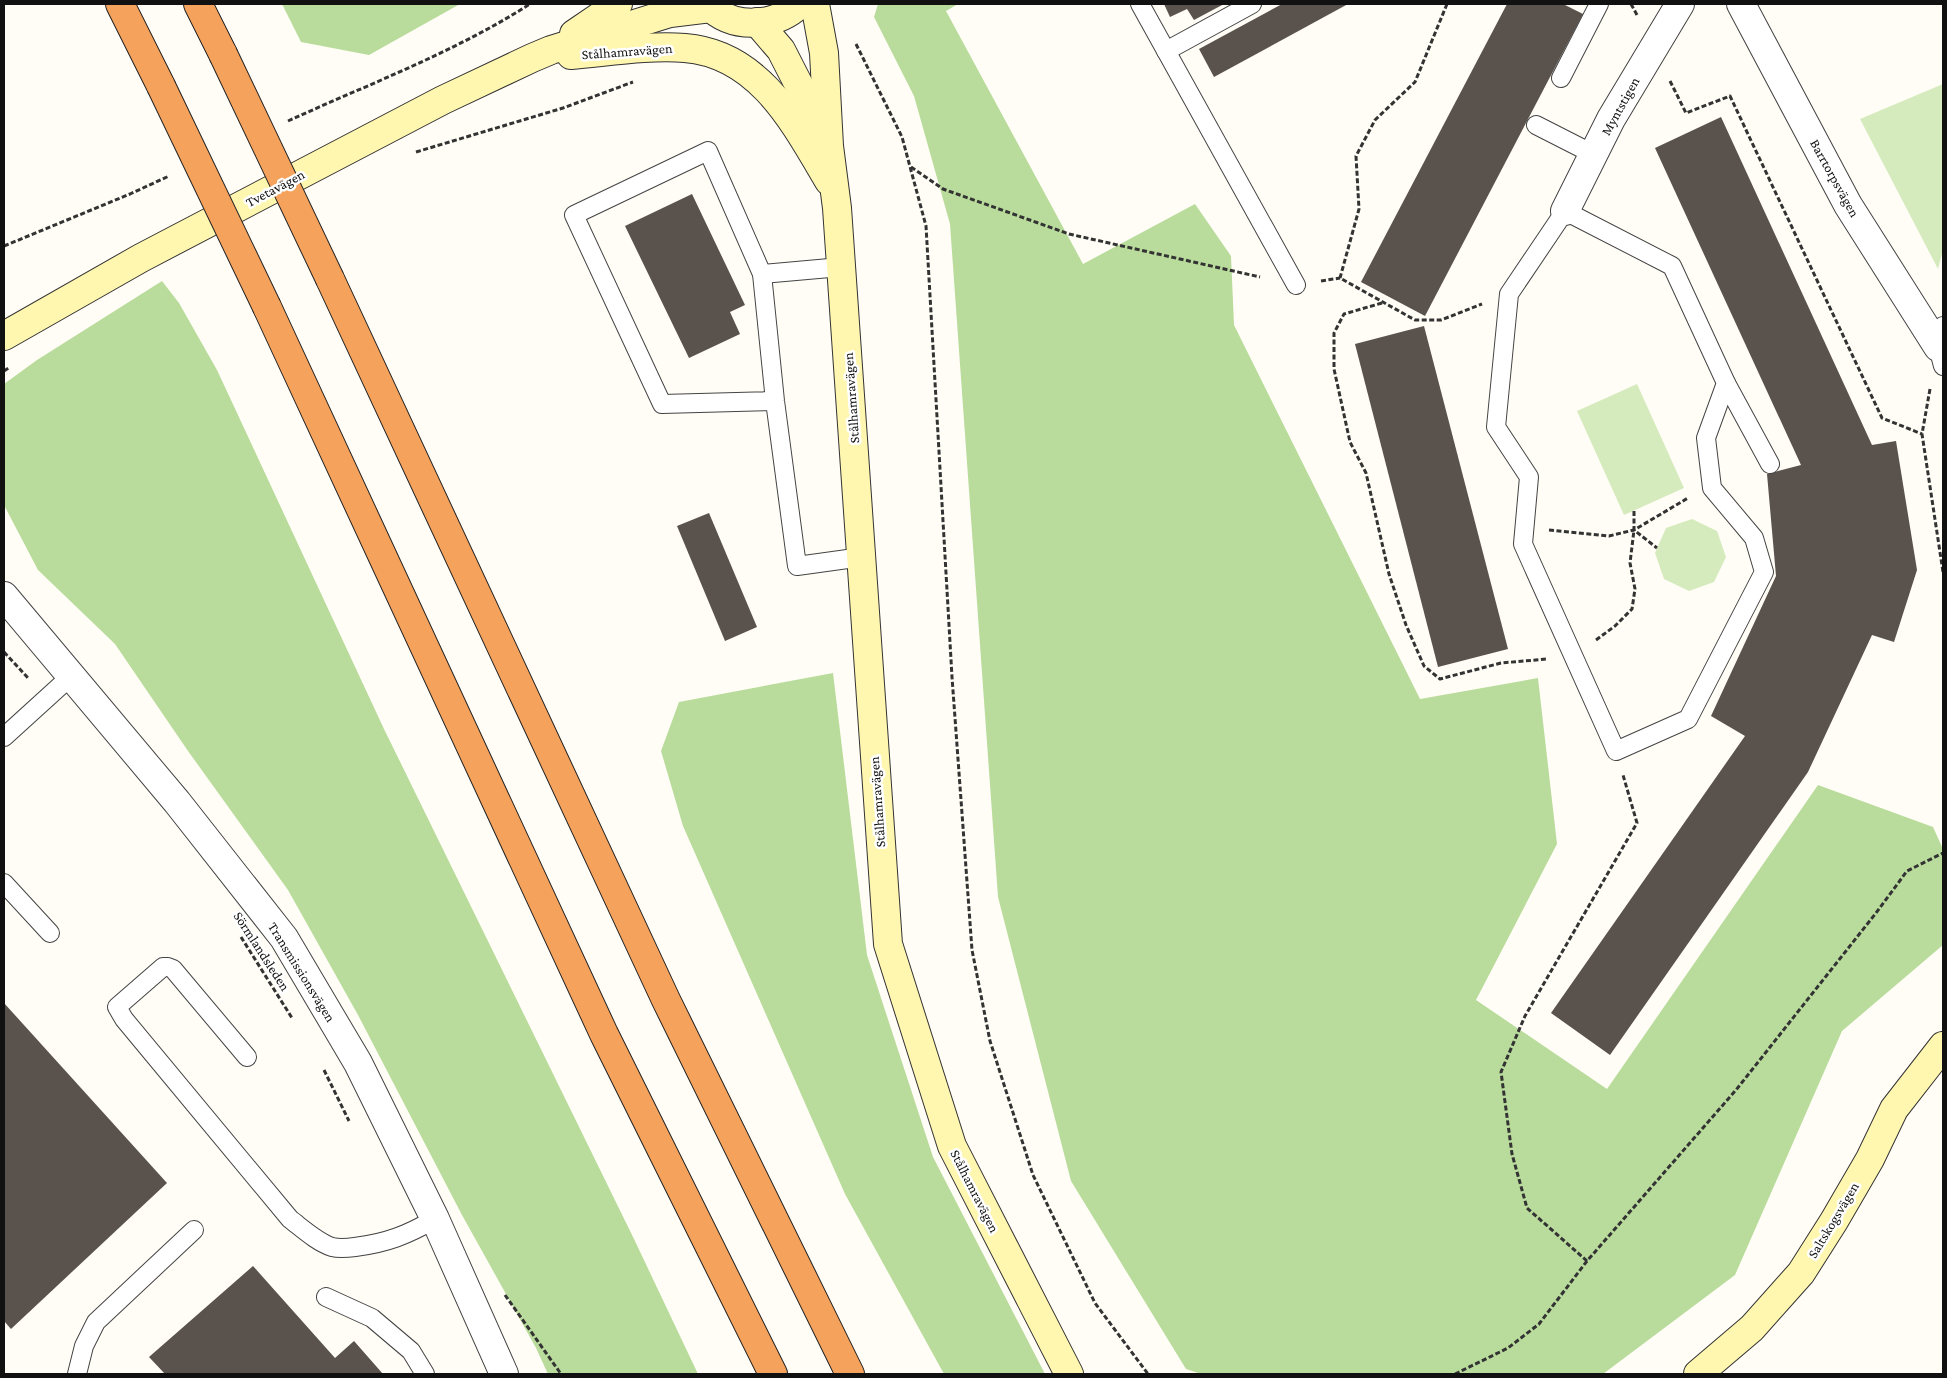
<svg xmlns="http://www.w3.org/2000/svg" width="1947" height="1378" font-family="'Crimson Pro',serif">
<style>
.green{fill:#d5ebbd}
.forest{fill:#b9dc9c}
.building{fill:#5a524d}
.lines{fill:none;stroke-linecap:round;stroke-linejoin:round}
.lane-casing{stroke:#444;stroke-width:20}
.street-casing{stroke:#444;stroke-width:30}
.secondary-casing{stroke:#333;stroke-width:30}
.highway-casing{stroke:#222;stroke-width:30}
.path{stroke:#333;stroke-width:3;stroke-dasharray:5 2.5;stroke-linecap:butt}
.lane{stroke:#fff;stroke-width:18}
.street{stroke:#fff;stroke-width:28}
.secondary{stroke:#fff6b0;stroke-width:28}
.highway{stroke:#f5a25d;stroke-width:28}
.highway-bridge-casing{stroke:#222;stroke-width:30;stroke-linecap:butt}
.highway-bridge{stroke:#f5a25d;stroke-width:28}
.labels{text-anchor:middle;stroke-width:5;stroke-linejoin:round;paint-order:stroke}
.street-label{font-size:14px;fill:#111;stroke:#fff}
</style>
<rect width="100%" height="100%" fill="#fffdf5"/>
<!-- green -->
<g class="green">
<polygon points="1943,84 1943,250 1938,269 1860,119"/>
<polygon points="1637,384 1684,488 1624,515 1577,411"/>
<polygon points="1692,519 1717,531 1726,557 1714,582 1689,591 1664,579 1655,553 1666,528"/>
</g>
<!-- forest -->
<g class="forest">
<polygon points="282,4 460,4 369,55 301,42"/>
<polygon points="878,4 958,4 946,11 1083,264 1195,204 1231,256 1234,325 1420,699 1538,678 1557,844 1476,1000 1607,1089 1818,785 1933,827 1943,849 1943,945 1842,1031 1735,1275 1603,1374 1201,1374 1186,1369 1071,1181 998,897 950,224 914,96 874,17"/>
<polygon points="162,281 179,303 217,370 384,729 634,1239 698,1374 548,1374 536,1348 462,1215 358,1015 288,890 188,751 115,644 38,570 4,505 4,384 37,360"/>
<polygon points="833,673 867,955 933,1157 1045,1374 944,1374 845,1194 683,826 661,751 679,702"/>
</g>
<!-- building -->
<g class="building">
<polygon points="1164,4 1224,4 1194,20 1187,9 1170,17"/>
<polygon points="1282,4 1348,4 1214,77 1199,49"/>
<polygon points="1507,4 1563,4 1583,14 1425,316 1361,282"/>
<polygon points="1721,117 1872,445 1896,441 1917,570 1894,642 1872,635 1808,772 1610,1055 1551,1013 1745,736 1711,716 1776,576 1767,474 1801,465 1655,148"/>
<polygon points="692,194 745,305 730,312 740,334 689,358 625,226"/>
<polygon points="1424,326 1508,649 1438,667 1355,344"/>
<polygon points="709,513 757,627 725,641 677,526"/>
<polygon points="4,1003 167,1183 11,1329 4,1321"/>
<polygon points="253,1266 335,1358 354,1341 383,1374 165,1374 149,1357"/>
</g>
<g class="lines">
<!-- lane casing -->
<g class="lane-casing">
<g id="lane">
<polyline points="1140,4 1296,285"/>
<polyline points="1166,51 1252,4"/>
<polyline points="1561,78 1599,4"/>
<polyline points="1536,125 1593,154"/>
<polygon points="1565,211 1672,266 1726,383 1706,438 1712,488 1754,538 1764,572 1688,719 1616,751 1523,544 1529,477 1496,427 1509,294"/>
<polyline points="762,274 841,267"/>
<polyline points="1943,326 1938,347 1943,366"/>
<polyline points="1726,383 1770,464"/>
<polyline points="775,401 662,404 574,215 708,151 762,274 775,401 797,566 862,557"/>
<polyline points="4,737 70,677"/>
<polyline points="4,883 50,933"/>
<path d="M 247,1057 L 173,969 L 168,967 L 163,967 L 117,1007 L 124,1019 L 290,1219 C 303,1229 317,1242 332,1247 C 340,1249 348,1248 355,1247 C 387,1243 407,1235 435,1219"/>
<polyline points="326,1297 372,1318 411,1351 425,1374"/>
<polyline points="77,1374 84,1346 96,1322 194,1230"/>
</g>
</g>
<!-- street casing -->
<g class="street-casing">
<g id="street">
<polyline points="1741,4 1848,205 1938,347"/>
<polyline points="1565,211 1611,119 1680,4"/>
<polyline points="4,596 177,802 284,938 358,1063 435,1219 504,1374"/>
</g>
</g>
<!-- secondary casing -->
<g class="secondary-casing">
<g id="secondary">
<path d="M 707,4 C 732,30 774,28 800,4"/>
<polyline points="815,4 824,53 829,146 837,208 888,944 952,1146 1069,1374"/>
<polyline points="757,22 781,50 825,136"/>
<polyline points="574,34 618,4"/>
<path d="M 571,55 C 607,52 649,45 685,48 C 760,54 795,124 829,181"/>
<polyline points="4,336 141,258 443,100 532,58 551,50 670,13 711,8"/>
<polyline points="1698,1374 1752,1328 1801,1273 1834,1221 1870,1159 1894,1109 1943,1046"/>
</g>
</g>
<!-- highway casing -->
<g class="highway-casing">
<g id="highway">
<polyline points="120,4 161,86"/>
<polyline points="198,4 223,54"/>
<polyline points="330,279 666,1000 850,1374"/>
<polyline points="267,307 604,1034 773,1374"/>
</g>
</g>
<!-- path -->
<g class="path">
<polyline points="1447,4 1415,82 1375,120 1356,156 1359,209 1340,278 1415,320 1441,320 1482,304"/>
<polyline points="1631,4 1637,15"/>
<polyline points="856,44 902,137 926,226 952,677 972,950 990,1041 1033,1175 1095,1303 1148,1374"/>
<polyline points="1670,81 1686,113 1730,96 1882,418 1922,434"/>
<path d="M 288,121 C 369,84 455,52 530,4"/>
<polyline points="416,152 563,108 633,82"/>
<polyline points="911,167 943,189 1069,234 1260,277"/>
<polyline points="4,246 130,194 169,176"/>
<polyline points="1321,281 1340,278"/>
<polyline points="1382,303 1344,314 1334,333 1334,369 1350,442 1366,473 1389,574 1406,625 1424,666 1440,679 1501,663 1547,659"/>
<polyline points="4,371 10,367"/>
<polyline points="1930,389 1922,434 1943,572"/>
<polyline points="1634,511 1634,530 1657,548"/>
<polyline points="1549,530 1609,536 1634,530 1688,498"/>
<polyline points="1596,640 1615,626 1632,609 1635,589 1630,563 1634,530"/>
<polyline points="4,652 29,679"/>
<polyline points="241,937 292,1018"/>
<polyline points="324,1070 349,1121"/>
<polyline points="1587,1261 1527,1208 1512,1154 1501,1072 1525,1016 1637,823 1623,775"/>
<polyline points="505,1295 561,1374"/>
<polyline points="1455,1374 1508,1348 1539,1324 1587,1261 1736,1090 1876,913 1907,871 1943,853"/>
</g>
<!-- lane -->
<use href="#lane" class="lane"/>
<!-- street -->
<use href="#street" class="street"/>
<!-- secondary -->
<use href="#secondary" class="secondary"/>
<!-- highway -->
<use href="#highway" class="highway"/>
<!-- highway-bridge casing -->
<g class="highway-bridge-casing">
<g id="highway-bridge">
<polyline points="223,54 330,279"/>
<polyline points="161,86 267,307"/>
</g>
</g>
<!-- highway-bridge -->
<use href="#highway-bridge" class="highway-bridge"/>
</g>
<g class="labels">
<!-- street labels -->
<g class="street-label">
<text transform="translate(627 51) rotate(-4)" y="5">Stålhamravägen</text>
<text transform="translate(1620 106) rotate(-61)" y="5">Myntstigen</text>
<text transform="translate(1835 178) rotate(61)" y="5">Barrtorpsvägen</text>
<text transform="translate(275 188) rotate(-28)" y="5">Tvetavägen</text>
<text transform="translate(851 398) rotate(-94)" y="5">Stålhamravägen</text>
<text transform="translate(877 802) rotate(-94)" y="5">Stålhamravägen</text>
<text transform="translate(262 951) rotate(57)" y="5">Sörmlandsleden</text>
<text transform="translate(302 972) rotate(58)" y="5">Transmissionsvägen</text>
<text transform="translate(975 1191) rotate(63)" y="5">Stålhamravägen</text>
<text transform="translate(1833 1220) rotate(-59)" y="5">Saltskogsvägen</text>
</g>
</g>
<!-- border -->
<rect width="1947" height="1378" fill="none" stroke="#111111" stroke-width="10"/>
</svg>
